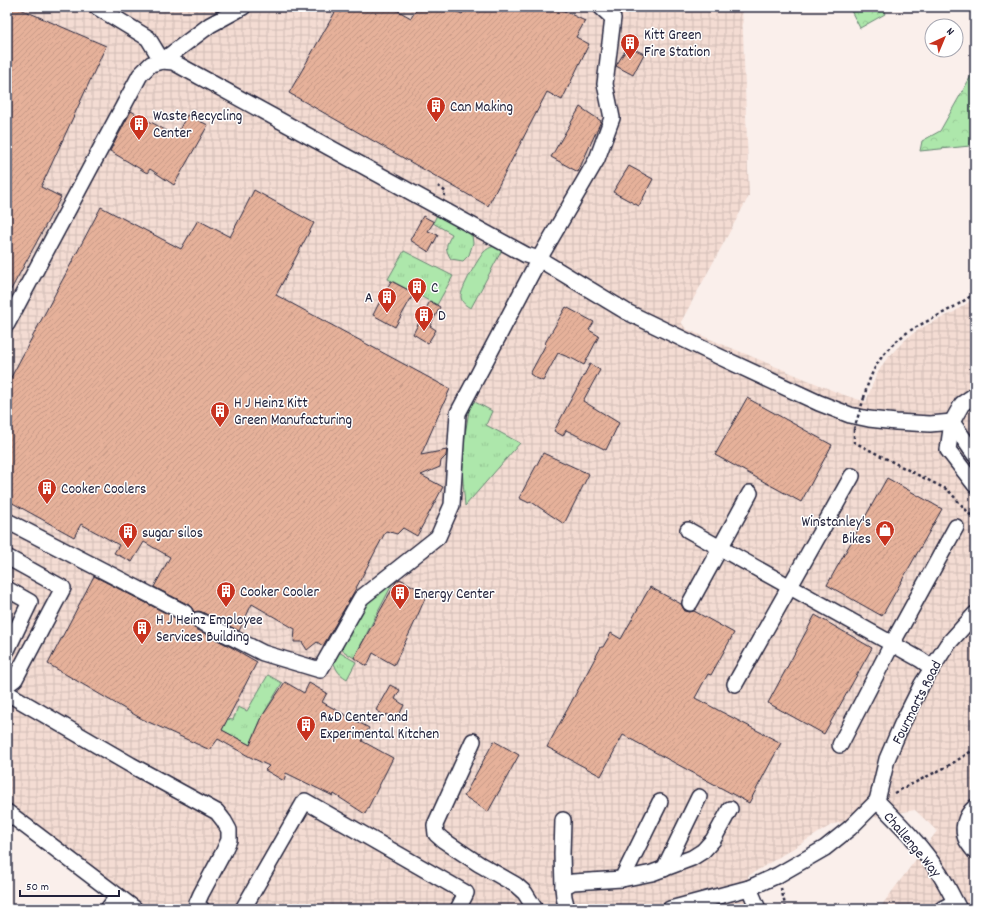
<svg xmlns="http://www.w3.org/2000/svg" width="982" height="916" font-family="Dekko,sans-serif">
<style>
.industrial{fill:url(#industrial-grid)}
.grass{fill:url(#grass-tufts);stroke:#688473}
.forest{fill:url(#forest-crowns);stroke:#688473}
.building{fill:url(#building-hatch);stroke:#22223b}
.lines{fill:none;stroke-linecap:round;stroke-linejoin:round}
.minor-casing{stroke:#22223b;stroke-width:18}
.path{stroke:#22223b;stroke-width:2.5;stroke-dasharray:3 3;stroke-linecap:butt}
.minor{stroke:#fff;stroke-width:15}
.path-bridge{stroke:#22223b;stroke-width:2.5;stroke-dasharray:3 3;stroke-linecap:butt}
.labels{text-anchor:middle;stroke-width:3;stroke-linejoin:round;paint-order:stroke}
.poi-label{font-size:15px;fill:#22223b;stroke:#fff;text-anchor:start}
.street-label{font-size:15px;fill:#22223b;stroke:#fff}
</style>
<defs>
<pattern id="industrial-grid" width="8" height="8" patternUnits="userSpaceOnUse"><rect width="8" height="8" fill="#f4dcd3"/><path d="M0 4h8M4 0v8" fill="none" stroke="#d1bcb6"/></pattern>
<pattern id="grass-tufts" width="24" height="20" patternUnits="userSpaceOnUse"><rect width="24" height="20" fill="#ade7ab"/><path d="M3 7l-1-3M5 7V3M7 7l1-3M15 17l-1-3M17 17v-4M19 17l1-3" fill="none" stroke="#95c694"/></pattern>
<pattern id="forest-crowns" width="20" height="18" patternUnits="userSpaceOnUse"><rect width="20" height="18" fill="#ade7ab"/><path d="M2 6a3 3 0 1 1 6 0M12 15a3 3 0 1 1 6 0" fill="none" stroke="#95c694"/></pattern>
<pattern id="building-hatch" width="6" height="6" patternUnits="userSpaceOnUse"><rect width="6" height="6" fill="#e6b19a"/><path d="M-1 1l2-2M0 6l6-6M5 7l2-2" fill="none" stroke="#c59886"/></pattern>
</defs>
<rect width="100%" height="100%" fill="#faefeb"/>
<filter id="ink" filterUnits="userSpaceOnUse"><feTurbulence type="fractalNoise" baseFrequency=".025" numOctaves="2"/><feDisplacementMap in="SourceGraphic" scale="8" xChannelSelector="R" yChannelSelector="G"/><feConvolveMatrix kernelMatrix="1 2 1 2 8 2 1 2 1" color-interpolation-filters="sRGB"/></filter>
<g filter="url(#ink)">
<!-- industrial -->
<polygon class="industrial" points="7,7 742,7 749,196 681,322 686,329 841,394 866,402 871,388 877,374 885,361 895,350 905,340 915,332 927,325 954,312 975,298 975,909 879,909 937,831 915,810 833,824 748,876 751,909 125,909 7,816"/>
<!-- grass -->
<g class="grass">
<path d="M 438,213 L 467,229 L 472,235 L 473,243 L 469,255 L 463,261 L 451,259 C 444,248 446,245 452,234 L 433,223 Z"/>
<path d="M 498,246 L 503,248 L 471,308 C 466,306 462,303 461,297 C 460,290 479,257 484,252 C 488,248 492,246 498,246 Z"/>
<polygon points="404,251 453,276 437,305 388,279"/>
<polygon points="471,400 492,411 486,425 520,443 465,506 461,457"/>
<polygon points="395,579 354,658 339,648 365,602"/>
<path d="M 337,651 L 356,662 L 347,679 C 336,672 336,669 332,657 Z"/>
<polygon points="268,675 282,683 263,715 250,745 222,730 227,719 233,720 238,707 247,711"/>
</g>
<!-- forest -->
<g class="forest">
<polygon points="849,7 882,7 885,14 860,28"/>
<polygon points="975,69 975,134 971,138 970,146 920,151 922,141 940,131"/>
</g>
<!-- building -->
<g class="building">
<polygon points="7,7 16,7 106,46 41,187 61,197 7,297"/>
<polygon points="338,7 391,7 411,18 418,7 447,7 462,14 467,7 556,7 585,21 576,37 589,44 562,100 547,92 488,206 289,93"/>
<polygon points="628,46 644,54 633,75 616,66"/>
<polygon points="580,107 601,121 578,172 551,157"/>
<polygon points="131,111 176,136 187,115 208,125 174,185 150,169 147,173 110,151"/>
<polygon points="629,166 653,179 639,206 613,192"/>
<polygon points="254,190 314,223 276,295 450,389 421,455 447,450 446,456 441,461 440,467 421,475 443,487 417,536 403,528 397,534 386,531 354,592 323,646 317,642 307,650 302,642 294,642 295,629 252,604 239,631 202,612 198,611 194,612 192,608 189,605 154,587 170,557 144,542 132,562 114,553 119,545 81,524 74,537 7,500 7,385 101,207 181,249 198,220 230,237 242,214"/>
<polygon points="423,216 434,222 428,231 438,235 429,252 410,240"/>
<polygon points="391,281 414,293 395,327 373,315 380,301 381,301"/>
<polygon points="430,301 440,307 430,326 436,330 428,343 413,334"/>
<polygon points="566,307 594,322 589,330 599,336 584,365 573,359 558,353 543,381 536,378 530,374 546,344 545,343"/>
<polygon points="590,364 600,370 583,401 619,423 606,450 566,430 563,436 554,431"/>
<polygon points="747,398 832,445 801,502 715,455"/>
<polygon points="543,453 589,474 564,524 530,501 529,503 519,498"/>
<polygon points="887,478 942,509 882,616 827,585"/>
<polygon points="94,576 181,621 185,622 189,621 191,625 194,628 231,647 257,662 222,730 250,745 263,715 285,682 304,693 309,683 327,693 322,702 369,728 362,741 393,758 365,814 334,794 333,796 286,773 284,781 265,770 269,766 250,757 218,739 210,750 142,719 48,664"/>
<polygon points="400,579 427,594 413,626 394,665 373,653 367,666 354,658 396,582"/>
<polygon points="650,587 681,604 683,608 685,611 690,612 694,611 734,633 711,675 708,674 695,698 781,743 749,803 623,735 601,776 547,747 601,647 603,647 611,633 621,639"/>
<polygon points="815,615 872,648 824,734 768,703"/>
<polygon points="390,685 400,690 395,699 404,705 397,720 387,714 385,716 376,710"/>
<polygon points="494,741 519,755 488,812 464,796"/>
</g>
<g class="lines">
<!-- minor casing -->
<g class="minor-casing">
<g id="minor">
<polyline points="97,7 148,38 162,61"/>
<polyline points="162,61 173,62 526,255 539,259 627,312 718,356 819,403 850,415 869,419 896,422 930,424 952,422"/>
<polyline points="7,324 140,75 151,64 162,61 210,25 243,7"/>
<polyline points="975,395 962,404 952,422 948,450 975,485"/>
<polyline points="952,422 975,455"/>
<polyline points="7,521 185,613"/>
<polyline points="688,530 921,660 932,668"/>
<polyline points="7,557 63,588 15,679 7,685"/>
<polyline points="7,589 30,602 7,650"/>
<polyline points="690,603 750,493"/>
<polyline points="198,620 263,653 320,670 361,598 438,537 452,505 458,413 539,259 597,159 612,118 605,84 613,18 601,7"/>
<polyline points="735,684 852,476"/>
<polyline points="7,693 131,765 217,812 224,821 229,830 229,840 223,853 201,894 197,903 199,908 202,909"/>
<polyline points="473,741 435,825 436,834 443,840 479,864 516,885 525,893 535,909"/>
<polyline points="840,745 892,644 956,527"/>
<polyline points="877,801 887,759 902,724 922,684 947,645 975,614"/>
<path d="M 877,801 C 900,824 924,848 941,876 C 948,887 953,898 959,909"/>
<path d="M 975,807 C 965,816 961,829 967,841 C 969,845 972,848 975,852"/>
<polyline points="7,812 135,909"/>
<polyline points="563,820 562,854 563,887"/>
<polyline points="664,869 699,797"/>
<polyline points="622,879 660,802"/>
<polyline points="749,888 758,909"/>
<polyline points="108,909 117,897"/>
<polyline points="243,909 305,801 466,893 458,909"/>
<polyline points="567,909 564,897 563,887 573,882 622,879 652,873 692,858 703,851 713,840 730,809"/>
<polyline points="670,909 749,888 778,875 825,848 850,828 877,801"/>
<polyline points="942,909 955,902"/>
</g>
</g>
<!-- path -->
<g class="path">
<polyline points="438,186 446,192 444,196"/>
<path d="M 864,398 C 869,375 880,354 899,339 C 911,328 927,322 941,314 C 953,308 964,301 975,293"/>
<polyline points="854,429 854,442 912,472 948,490 975,520"/>
<polyline points="894,793 948,766 975,749"/>
<polyline points="781,888 786,909"/>
</g>
<!-- minor -->
<use href="#minor" class="minor"/>
<!-- path-bridge -->
<polyline class="path-bridge" points="854,429 864,398"/>
</g>
</g>
<!-- icons -->
<defs>
<g id="building-pin" transform="scale(1)"><path d="M0 17L-7.5 6A9.5 9.5 0 1 1 7.5 6Z" fill="#c8321e" stroke="#fff"/><path d="M-4-6H4V6H1V3H-1V6H-4ZM-2.5-4.3h1.7v1.8h-1.7ZM.8-4.3h1.7v1.8H.8ZM-2.5-1h1.7V.8h-1.7ZM.8-1h1.7V.8H.8Z" fill="#fff"/></g>
<g id="shop-pin" transform="scale(1)"><path d="M0 17L-7.5 6A9.5 9.5 0 1 1 7.5 6Z" fill="#c8321e" stroke="#fff"/><path d="M-5-2.5h2.3a2.7 3.5 0 0 1 5.4 0H5L5.5 6h-11ZM-1.5-2.5h3a1.5 2.3 0 0 0-3 0Z" fill="#fff"/></g>
</defs>
<g fill-rule="evenodd">
<use href="#building-pin" x="630" y="43"/>
<use href="#building-pin" x="436" y="106"/>
<use href="#building-pin" x="139" y="124"/>
<use href="#building-pin" x="417" y="287"/>
<use href="#building-pin" x="387" y="297"/>
<use href="#building-pin" x="424" y="315"/>
<use href="#building-pin" x="220" y="411"/>
<use href="#building-pin" x="47" y="488"/>
<use href="#shop-pin" x="885" y="530"/>
<use href="#building-pin" x="128" y="532"/>
<use href="#building-pin" x="226" y="591"/>
<use href="#building-pin" x="400" y="593"/>
<use href="#building-pin" x="142" y="628"/>
<use href="#building-pin" x="306" y="725"/>
</g>
<g class="labels">
<!-- poi labels -->
<g class="poi-label">
<text x="644" y="39">Kitt Green<tspan x="644" dy="17">Fire Station</tspan></text>
<text x="450" y="111">Can Making</text>
<text x="153" y="120">Waste Recycling<tspan x="153" dy="17">Center</tspan></text>
<text x="431" y="292">C</text>
<text x="373" y="302" text-anchor="end">A</text>
<text x="438" y="320">D</text>
<text x="234" y="407">H J Heinz Kitt<tspan x="234" dy="17">Green Manufacturing</tspan></text>
<text x="61" y="493">Cooker Coolers</text>
<text x="871" y="526" text-anchor="end">Winstanley's<tspan x="871" dy="17">Bikes</tspan></text>
<text x="142" y="537">sugar silos</text>
<text x="240" y="596">Cooker Cooler</text>
<text x="414" y="598">Energy Center</text>
<text x="156" y="624">H J Heinz Employee<tspan x="156" dy="17">Services Building</tspan></text>
<text x="320" y="721">R&amp;D Center and<tspan x="320" dy="17">Experimental Kitchen</tspan></text>
</g>
<!-- street labels -->
<g class="street-label">
<text transform="translate(916 702) rotate(-63)" y="5">Fourmarts Road</text>
<text transform="translate(913 844) rotate(50)" y="5">Challenge Way</text>
</g>
</g>
<!-- margin -->
<rect width="982" height="916" fill="none" stroke="#fff" stroke-width="24"/>
<rect x="12" y="12" width="958" height="892" fill="none" stroke="#22223b" stroke-width="1.5" filter="url(#ink)"/>
<!-- north arrow -->
<g transform="translate(944 38) rotate(44)"><circle r="19" fill="#ffffff" stroke="#a7a7b1"/>
<path d="M0-3L7 15L0 10L-7 15Z" fill="#c8321e"/>
<text y="-6" font-size="11" font-weight="bold" text-anchor="middle" fill="#22223b">N</text>
</g>
<!-- scale -->
<path d="M20 890v6h99v-6" fill="none" stroke="#22223b" stroke-width="2"/>
<text x="26" y="890" font-size="12" fill="#22223b" stroke="#ffffff" stroke-width="3" paint-order="stroke">50 m</text>
</svg>
